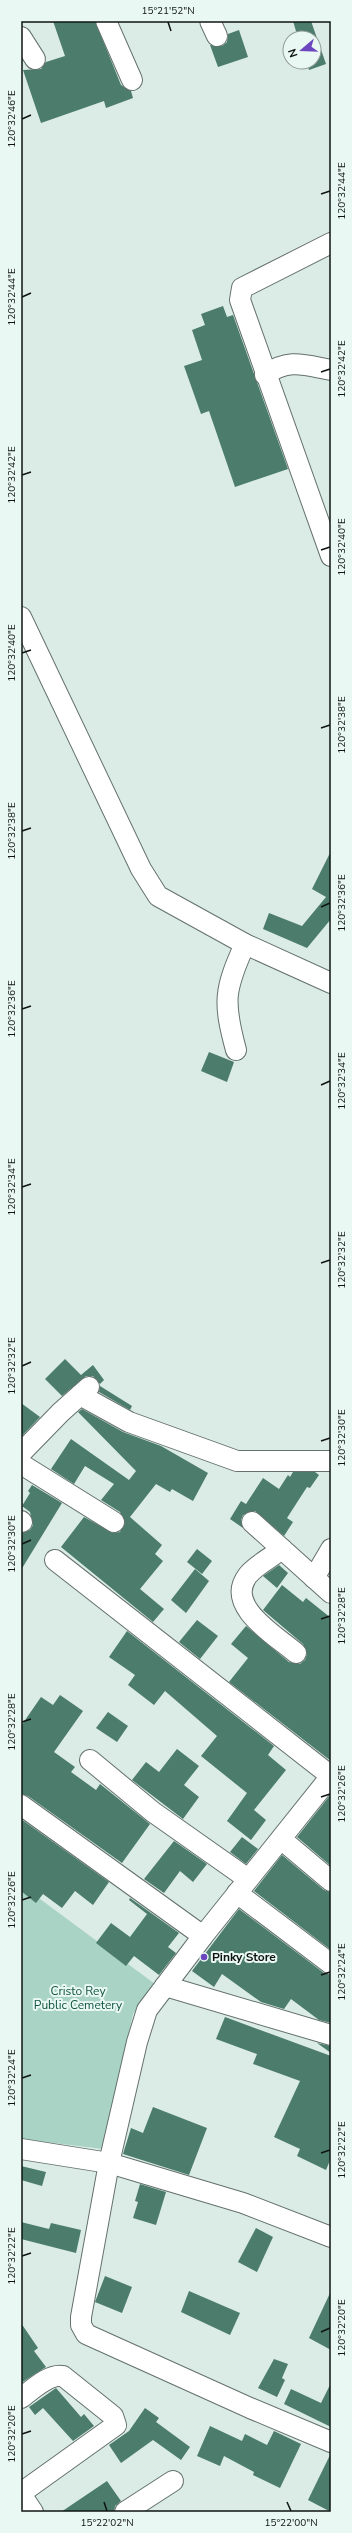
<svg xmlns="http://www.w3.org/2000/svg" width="352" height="2533" font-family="'Nunito Sans',sans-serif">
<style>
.green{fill:#a9d3c4}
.building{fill:#4b7c6c}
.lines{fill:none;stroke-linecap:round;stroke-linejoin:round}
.minor-casing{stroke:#64716d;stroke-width:22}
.minor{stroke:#fff;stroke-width:20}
.ticks{fill:none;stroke:#0f1412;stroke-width:1.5}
.poi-dot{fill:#6d45be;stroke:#e9f8f2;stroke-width:1.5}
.labels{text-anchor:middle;stroke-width:4;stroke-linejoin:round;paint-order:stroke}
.poi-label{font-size:12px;font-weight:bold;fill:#0f1412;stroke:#e9f8f2;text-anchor:start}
.park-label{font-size:12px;fill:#115443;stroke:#e9f8f2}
.neatline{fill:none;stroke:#0f1412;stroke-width:1.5}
.ticks-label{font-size:10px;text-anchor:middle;fill:#0f1412}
</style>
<rect width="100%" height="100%" fill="#dbebe5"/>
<!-- green -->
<polygon class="green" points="21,1885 155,1984 133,2014 103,2149 21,2139"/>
<!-- building -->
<g class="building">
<polygon points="53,21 95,21 121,85 131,91 133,98 106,108 104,101 41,123 23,70 41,69 46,62 65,56"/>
<polygon points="293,21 311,21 326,64 309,70 307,62 314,62 314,38 298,38"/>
<polygon points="239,30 248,57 218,67 210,45 222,46 227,42 228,34"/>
<polygon points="223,306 227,317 233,315 288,469 235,487 209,411 201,414 184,366 202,360 192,330 205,325 201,314"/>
<polygon points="331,851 331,919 307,948 263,929 269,913 302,926 326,897 312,889"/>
<polygon points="209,1052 234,1062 227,1082 201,1071"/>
<polygon points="65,1359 81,1375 93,1365 104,1380 100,1384 93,1376 86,1376 62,1396 45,1379"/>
<polygon points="100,1386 132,1406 130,1410 99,1392"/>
<polygon points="21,1403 40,1417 21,1437"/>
<polygon points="82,1409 123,1432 161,1446 208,1473 193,1501 172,1489 170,1492 156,1484 130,1517 162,1545 155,1554 163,1561 140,1589 164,1609 153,1622 61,1547 84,1517 113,1533 120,1532 125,1523 120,1512 101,1500 114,1484 85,1466 74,1484 51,1469 71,1439 129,1480 136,1471 78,1412"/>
<polygon points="293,1472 315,1472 319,1475 310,1488 307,1487 287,1518 293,1522 284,1536 255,1511 243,1515 241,1520 243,1528 230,1519 241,1501 246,1504 263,1478 279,1489 288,1475 290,1477"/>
<polygon points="32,1485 62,1503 21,1570 21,1533 30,1530 33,1525 30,1512 22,1506 30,1493 28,1491"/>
<polygon points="197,1549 212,1561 202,1574 187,1562"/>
<polygon points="279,1565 288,1573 277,1588 263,1576"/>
<polygon points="195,1569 209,1581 186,1613 171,1600"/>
<polygon points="282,1585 303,1602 306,1598 331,1618 331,1761 229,1682 248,1658 231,1644 246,1626 289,1662 300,1664 305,1660 307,1654 303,1644 263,1610"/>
<polygon points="197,1620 218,1636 200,1659 179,1642"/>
<polygon points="127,1631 274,1746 268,1755 286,1770 254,1810 266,1820 251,1840 227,1821 247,1793 201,1756 217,1736 165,1691 154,1705 128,1685 135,1675 109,1657"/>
<polygon points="60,1695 83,1711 54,1752 75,1767 71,1772 96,1790 100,1784 150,1824 122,1863 28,1796 21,1794 21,1726 41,1697 53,1705"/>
<polygon points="108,1712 128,1726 117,1742 96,1728"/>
<polygon points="177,1749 199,1766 184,1785 199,1797 183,1819 132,1780 146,1762 159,1772"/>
<polygon points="331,1794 331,1866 297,1837"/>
<polygon points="21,1819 109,1882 93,1905 75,1891 62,1908 43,1894 36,1903 21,1891"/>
<polygon points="242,1837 258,1849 246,1864 230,1852"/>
<polygon points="174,1841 207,1864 193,1882 180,1871 164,1893 144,1879"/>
<polygon points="282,1855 324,1890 331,1892 331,1950 254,1891"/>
<polygon points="130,1898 179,1933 168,1947 176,1953 159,1975 134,1956 126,1966 96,1943 111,1923 130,1937 147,1914 129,1900"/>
<polygon points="239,1909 324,1973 331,1975 331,2023 319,2020 291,1999 284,2009 261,2002 222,1974 214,1987 192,1971"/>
<polygon points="225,2017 331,2056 331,2158 326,2170 297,2156 300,2149 274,2137 300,2081 253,2064 257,2054 216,2039"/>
<polygon points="317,2043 331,2046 331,2053"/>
<polygon points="153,2107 207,2128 189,2175 123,2154 131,2128 143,2133"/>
<polygon points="21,2166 46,2172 42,2186 21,2180"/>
<polygon points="140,2184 166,2192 156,2225 133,2218 138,2202 135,2201"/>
<polygon points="21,2222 49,2229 51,2223 81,2230 76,2253 21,2239"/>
<polygon points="256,2228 273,2237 257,2272 238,2262"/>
<polygon points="105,2276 132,2287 122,2313 95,2302"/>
<polygon points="189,2291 240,2313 230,2335 181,2312"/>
<polygon points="331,2291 331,2350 309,2338"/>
<polygon points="21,2323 38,2348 34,2351 46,2367 21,2383"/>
<polygon points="274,2359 288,2364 282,2378 285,2380 277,2397 258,2388"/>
<polygon points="331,2383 331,2427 284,2404 291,2389 321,2403"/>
<polygon points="56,2388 81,2417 84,2414 94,2426 73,2441 43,2408 35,2415 29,2407"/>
<polygon points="145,2408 159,2418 156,2422 190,2447 181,2460 153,2440 121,2463 109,2445 129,2431"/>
<polygon points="210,2426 242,2441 245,2434 267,2445 274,2431 301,2444 280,2488 253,2475 254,2472 224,2456 220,2466 197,2456"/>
<polygon points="331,2453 331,2512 308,2500"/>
<polygon points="107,2481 121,2501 115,2506 114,2512 61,2512"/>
</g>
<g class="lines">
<!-- minor casing -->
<g class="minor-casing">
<g id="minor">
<polyline points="106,21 132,80"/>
<polyline points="210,21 217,36"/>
<polyline points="21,37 35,59"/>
<polyline points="331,243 242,288 240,300 331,556"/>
<path d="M 265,375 C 289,358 304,365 331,370"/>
<polyline points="21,617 141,869 158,896 245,944 331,983"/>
<path d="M 236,1050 C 223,1002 224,990 245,944"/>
<polyline points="80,1395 129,1422 237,1461 331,1461"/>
<polyline points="21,1453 61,1412 89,1387"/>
<polyline points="21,1464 114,1522"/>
<polyline points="21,1521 22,1522"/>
<polyline points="252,1522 331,1593"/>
<path d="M 282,1549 C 272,1557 256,1565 248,1575 C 224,1606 275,1635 296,1653"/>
<polyline points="55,1560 331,1776"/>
<polyline points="314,1578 331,1549"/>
<polyline points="90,1760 153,1812 248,1879"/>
<polyline points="331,1776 203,1936 147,2010 137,2042 109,2163 81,2317 81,2325 86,2334 250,2408 331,2442"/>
<polyline points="21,1805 203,1936"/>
<polyline points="281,1839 331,1881"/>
<polyline points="237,1893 331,1964"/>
<polyline points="165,1986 331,2035"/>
<polyline points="21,2149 109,2163 243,2203 331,2237"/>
<path d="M 21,2398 C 32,2390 49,2373 63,2376 L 113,2416 L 116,2425 L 21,2493"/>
<polyline points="21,2494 33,2512"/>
<polyline points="125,2512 173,2481"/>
</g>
</g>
<!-- minor -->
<use href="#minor" class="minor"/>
</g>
<!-- ticks -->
<path class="ticks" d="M 168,22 L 171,31M 22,119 L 31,115M 321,194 L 330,191M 22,297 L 31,293M 321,372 L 330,369M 22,475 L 31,472M 321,550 L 330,547M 22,653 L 31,650M 321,728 L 330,725M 22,831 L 31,828M 321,907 L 330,903M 22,1009 L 31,1006M 321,1085 L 330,1081M 22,1187 L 31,1184M 321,1263 L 330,1260M 22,1366 L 31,1362M 321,1441 L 330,1438M 22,1544 L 31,1540M 321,1619 L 330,1616M 22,1722 L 31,1719M 321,1797 L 330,1794M 22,1900 L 31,1897M 321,1975 L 330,1972M 22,2078 L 31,2075M 321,2153 L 330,2150M 22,2256 L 31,2253M 321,2332 L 330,2328M 22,2434 L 31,2431M 104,2502 L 107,2511M 287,2502 L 291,2511"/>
<!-- markers -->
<circle class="poi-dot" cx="204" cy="1957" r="4"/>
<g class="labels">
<!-- poi labels -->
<g class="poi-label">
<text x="212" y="1961">Pinky Store</text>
</g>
<!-- park labels -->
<g class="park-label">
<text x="78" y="1995">Cristo Rey<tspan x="78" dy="14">Public Cemetery</tspan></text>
</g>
</g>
<!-- border -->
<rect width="352" height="2533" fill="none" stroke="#e9f8f2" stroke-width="44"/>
<!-- north arrow -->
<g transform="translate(302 50) rotate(251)"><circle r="19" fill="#e9f8f2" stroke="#929d98"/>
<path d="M0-3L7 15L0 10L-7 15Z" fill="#6d45be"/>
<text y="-6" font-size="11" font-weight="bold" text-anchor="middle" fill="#0f1412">N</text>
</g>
<rect x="22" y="22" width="308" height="2489" class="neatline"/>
<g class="ticks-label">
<text x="168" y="14">15°21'52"N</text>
<text transform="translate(11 119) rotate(-90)" y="4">120°32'46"E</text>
<text transform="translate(341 191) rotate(-90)" y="4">120°32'44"E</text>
<text transform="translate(11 297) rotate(-90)" y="4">120°32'44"E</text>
<text transform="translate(341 369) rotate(-90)" y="4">120°32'42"E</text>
<text transform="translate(11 475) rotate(-90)" y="4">120°32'42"E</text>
<text transform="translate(341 547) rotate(-90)" y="4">120°32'40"E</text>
<text transform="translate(11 653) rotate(-90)" y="4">120°32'40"E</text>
<text transform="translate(341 725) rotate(-90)" y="4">120°32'38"E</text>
<text transform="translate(11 831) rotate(-90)" y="4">120°32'38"E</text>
<text transform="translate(341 903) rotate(-90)" y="4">120°32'36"E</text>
<text transform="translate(11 1009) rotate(-90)" y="4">120°32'36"E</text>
<text transform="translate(341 1081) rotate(-90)" y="4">120°32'34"E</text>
<text transform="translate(11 1187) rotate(-90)" y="4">120°32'34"E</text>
<text transform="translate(341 1260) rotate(-90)" y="4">120°32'32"E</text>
<text transform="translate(11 1366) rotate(-90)" y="4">120°32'32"E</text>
<text transform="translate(341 1438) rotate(-90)" y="4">120°32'30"E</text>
<text transform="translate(11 1544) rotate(-90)" y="4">120°32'30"E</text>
<text transform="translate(341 1616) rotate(-90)" y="4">120°32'28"E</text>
<text transform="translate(11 1722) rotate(-90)" y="4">120°32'28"E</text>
<text transform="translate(341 1794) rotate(-90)" y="4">120°32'26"E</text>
<text transform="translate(11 1900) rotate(-90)" y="4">120°32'26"E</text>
<text transform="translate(341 1972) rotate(-90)" y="4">120°32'24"E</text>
<text transform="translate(11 2078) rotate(-90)" y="4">120°32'24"E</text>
<text transform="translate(341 2150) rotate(-90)" y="4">120°32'22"E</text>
<text transform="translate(11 2256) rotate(-90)" y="4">120°32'22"E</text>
<text transform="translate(341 2328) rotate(-90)" y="4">120°32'20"E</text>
<text transform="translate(11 2434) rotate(-90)" y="4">120°32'20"E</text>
<text x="107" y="2526">15°22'02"N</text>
<text x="291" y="2526">15°22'00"N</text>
</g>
</svg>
